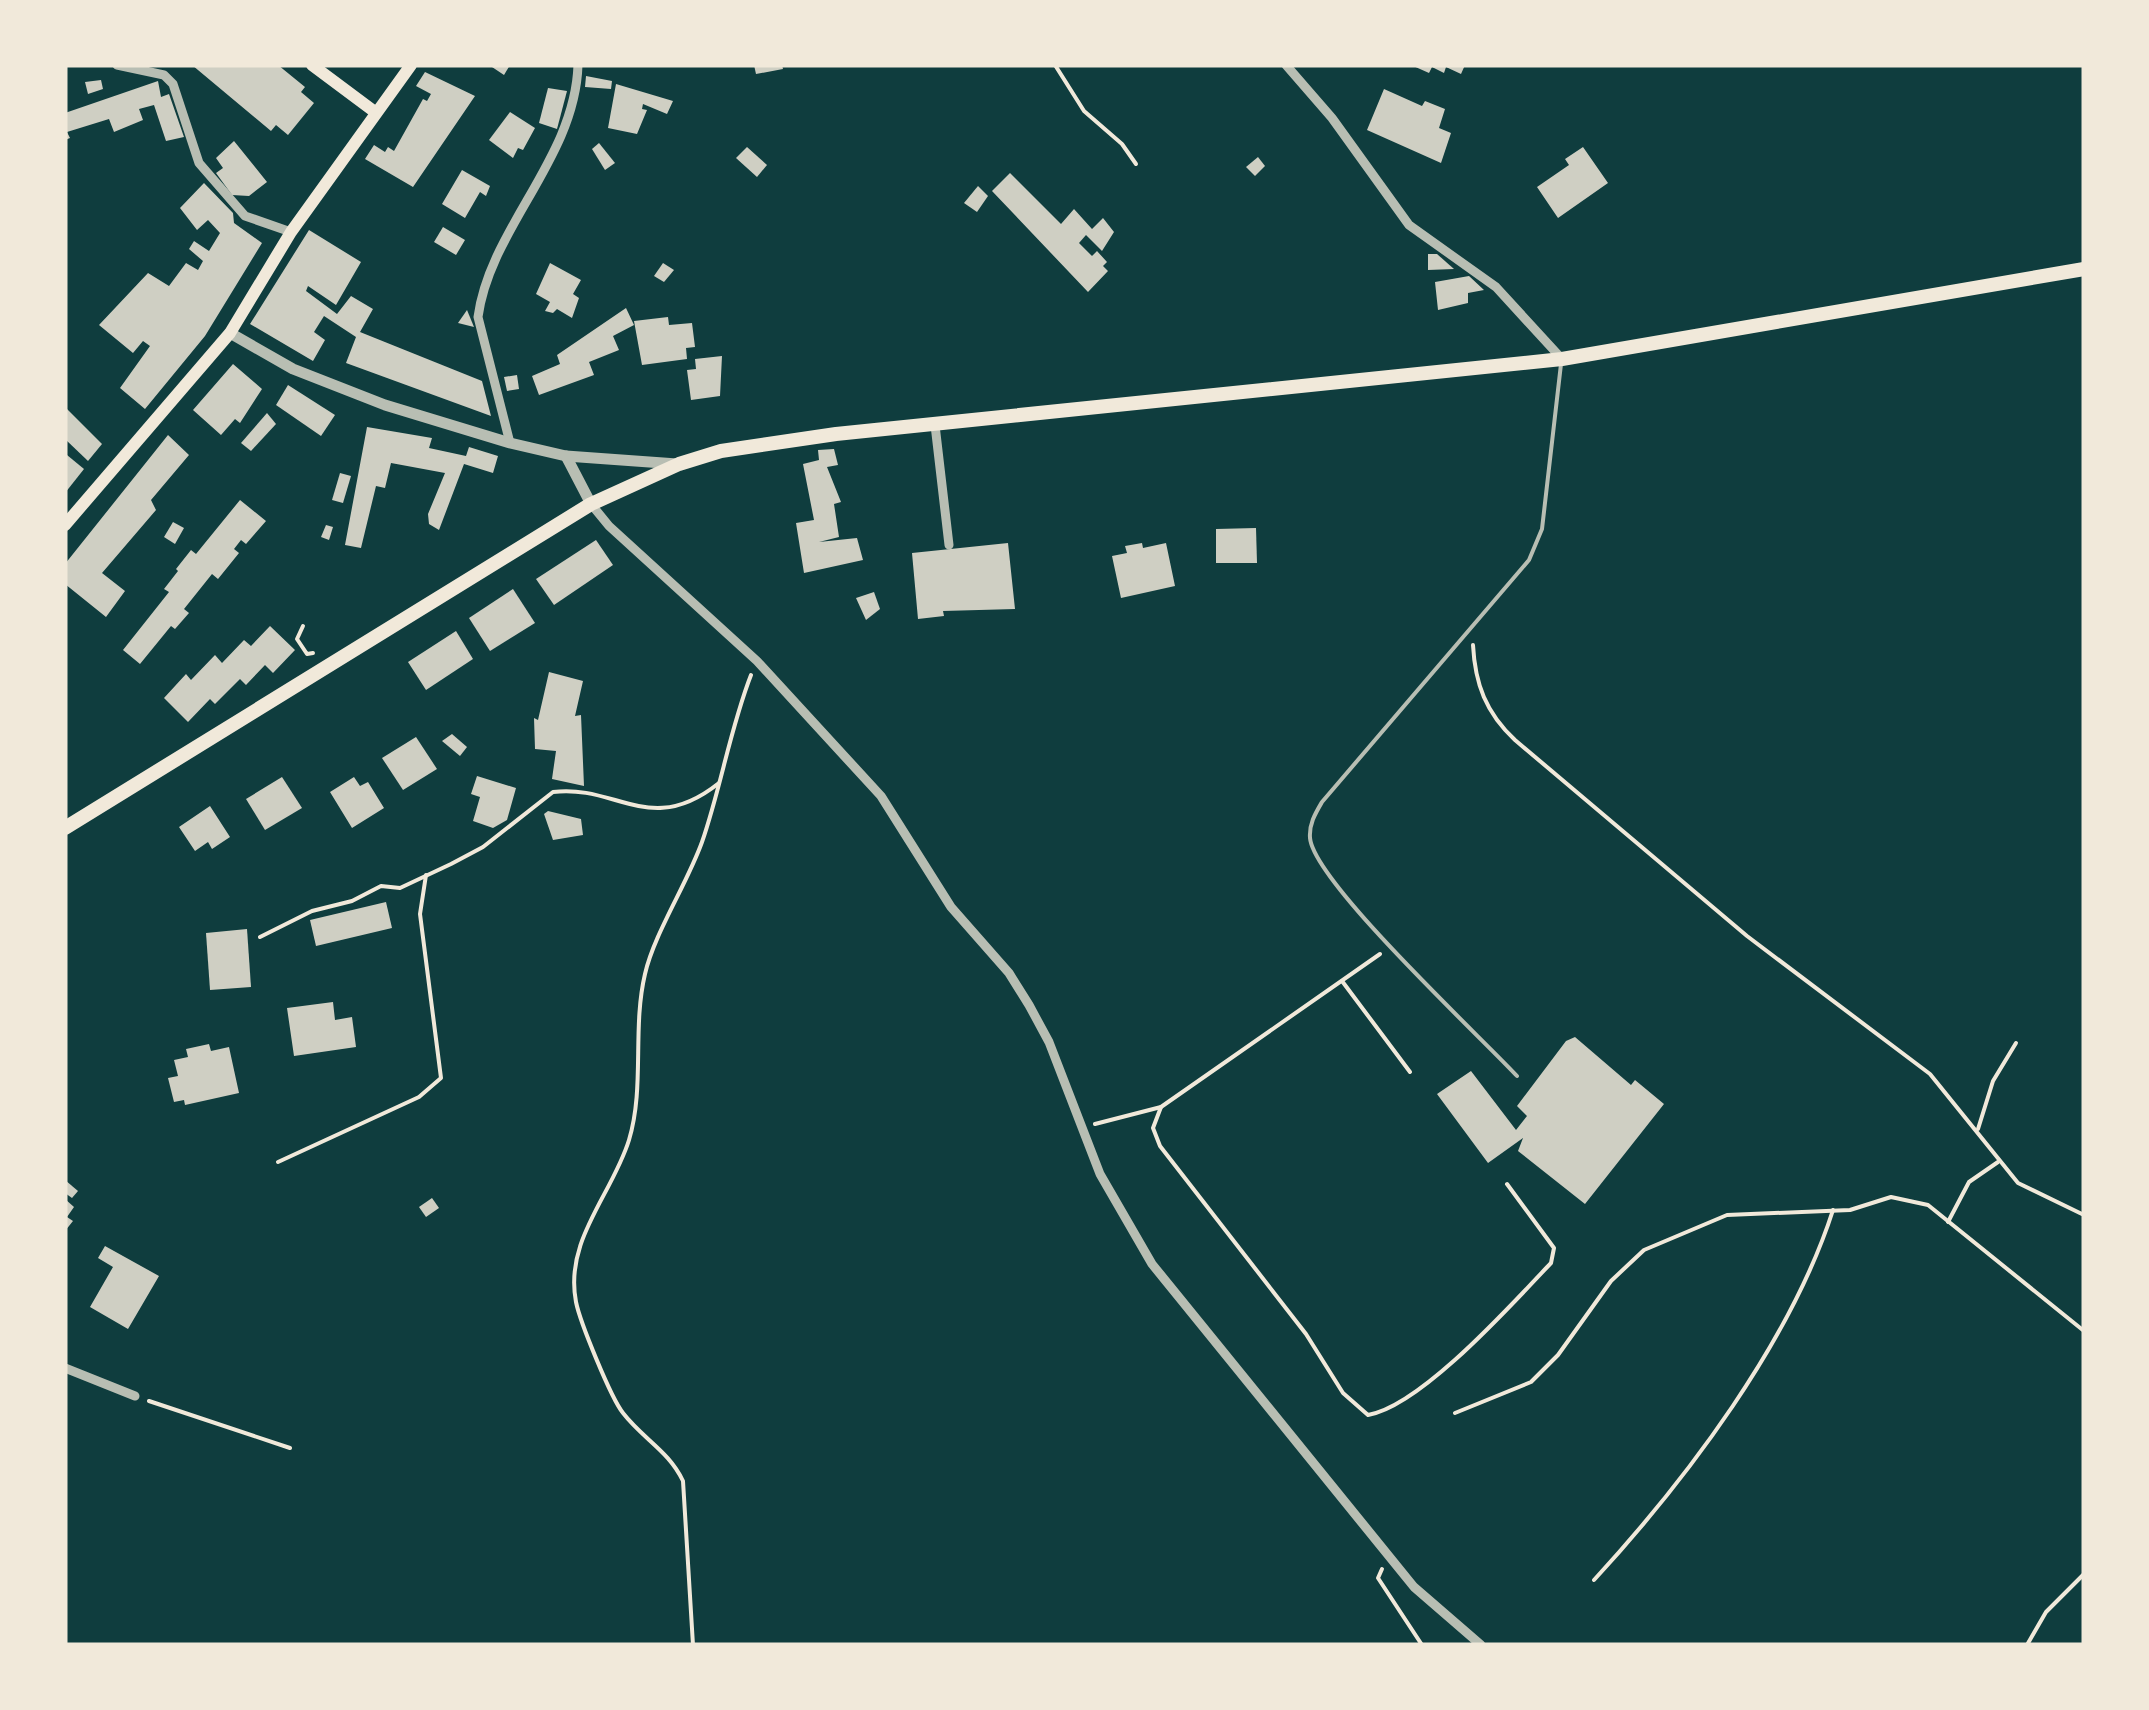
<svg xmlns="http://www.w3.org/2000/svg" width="2149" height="1710" font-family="'Public Sans',sans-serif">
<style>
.building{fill:#cfcfc3}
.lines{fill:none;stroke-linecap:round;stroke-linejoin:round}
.path{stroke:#f1e9da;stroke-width:4}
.service{stroke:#b8beb3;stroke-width:4}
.minor{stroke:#b8beb3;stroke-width:9}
.tertiary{stroke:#b8beb3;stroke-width:11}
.secondary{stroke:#f1e9da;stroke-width:12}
.primary{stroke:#f1e9da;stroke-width:14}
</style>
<rect width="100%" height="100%" fill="#0f3d3e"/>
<!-- building -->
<g class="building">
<polygon points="192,65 278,65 305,87 301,92 314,103 288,135 276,125 271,131"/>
<polygon points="489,65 510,65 504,75"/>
<polygon points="754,65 782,65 783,69 756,74"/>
<polygon points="1411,65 1465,65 1461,74 1446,67 1444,73 1432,67 1429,73"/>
<polygon points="425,72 475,96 413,187 365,159 374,145 385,152 388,147 394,151 423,99 427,101 431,94 416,86"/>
<polygon points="586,76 612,81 611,89 585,87"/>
<polygon points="101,80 103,89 88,94 85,82"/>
<polygon points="158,81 161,97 169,94 184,137 166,141 154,105 139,109 143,120 114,132 109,119 67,132 70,138 65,140 65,113"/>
<polygon points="616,84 673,101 667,114 643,104 642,109 647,110 637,134 608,128"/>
<polygon points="548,88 567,91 557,129 539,123"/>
<polygon points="1384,89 1422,106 1425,101 1445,109 1439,128 1451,133 1441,163 1367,130"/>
<polygon points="510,112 535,128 523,150 518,148 513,158 489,140"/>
<polygon points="234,141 267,182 249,196 232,195 216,173 223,168 216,158"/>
<polygon points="599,143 615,163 605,170 592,149"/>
<polygon points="747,147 767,165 757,177 736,158"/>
<polygon points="1583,147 1608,183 1558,218 1537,187 1569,165 1565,159"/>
<polygon points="1258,157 1265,166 1255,176 1246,167"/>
<polygon points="462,170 490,186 486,196 480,192 465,218 442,204"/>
<polygon points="1010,173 1061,224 1074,209 1092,229 1103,218 1114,232 1102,251 1086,235 1079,243 1092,256 1097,251 1107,262 1103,266 1108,271 1088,292 992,191"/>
<polygon points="204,183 233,213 234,223 262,243 205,336 145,409 120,388 150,346 143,341 133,353 99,325 148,273 169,286 186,263 198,270 203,261 189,249 194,241 209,251 220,233 208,220 197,230 180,208"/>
<polygon points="978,186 988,196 977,212 964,203"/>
<polygon points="443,227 465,240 456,255 434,242"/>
<polygon points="309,230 361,262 336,305 308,286 306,291 337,314 351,296 373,309 360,332 482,381 491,416 346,363 356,337 324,316 314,332 325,340 313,361 250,324"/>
<polygon points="1428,254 1437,254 1454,269 1428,270"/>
<polygon points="550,263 581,280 573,294 579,298 572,318 557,309 553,313 545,311 550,302 536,294"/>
<polygon points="663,263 674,270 664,282 654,276"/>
<polygon points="1469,276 1484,290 1468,293 1468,303 1438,310 1435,282"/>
<polygon points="626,308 634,325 613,336 619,350 589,362 594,375 539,395 532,376 560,364 557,355"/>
<polygon points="467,310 474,327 458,323"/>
<polygon points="668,317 669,325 692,323 695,347 686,348 687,359 642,365 634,321"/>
<polygon points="722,356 720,396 691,400 687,370 696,369 695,359"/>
<polygon points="233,364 262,389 240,423 235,419 221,435 193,410"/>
<polygon points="517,375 519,389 507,391 504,377"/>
<polygon points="288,385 335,415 321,436 276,405"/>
<polygon points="65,407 102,444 88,461 65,439"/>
<polygon points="267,413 276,424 251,451 241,443"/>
<polygon points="367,427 432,438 429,448 466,456 469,447 498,456 493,473 464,464 439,530 429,524 428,514 445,473 391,463 385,488 376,486 361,548 345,545"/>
<polygon points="168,435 189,455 151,500 156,510 102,573 125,591 106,617 65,584 65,564"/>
<polygon points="834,449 838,465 827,467 841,502 834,504 839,537 819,542 857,538 863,560 804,573 796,523 814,520 803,464 819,460 818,450"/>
<polygon points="67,455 84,469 65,493 65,457"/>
<polygon points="340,473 351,476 343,503 332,500"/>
<polygon points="240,500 266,521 246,544 241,540 234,549 239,553 218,579 212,574 184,609 189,613 175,629 171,626 140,664 123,650 169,592 164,589 178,571 176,569 191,550 196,554"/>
<polygon points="173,522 184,528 175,544 164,537"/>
<polygon points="326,525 333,527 329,540 321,537"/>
<polygon points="1256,528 1257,563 1216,563 1216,529"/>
<polygon points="596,540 613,565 554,605 536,579"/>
<polygon points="1008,543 1015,609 943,611 944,616 918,619 912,553"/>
<polygon points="1142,543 1143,548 1166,543 1175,586 1121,598 1112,556 1127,553 1125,546"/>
<polygon points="513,589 535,623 490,651 469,618"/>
<polygon points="874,592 880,609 866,620 856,598"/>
<polygon points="270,626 295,650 273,673 265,665 246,685 240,679 215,704 210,699 188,722 164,698 186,674 191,680 215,655 222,663 244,640 251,646"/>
<polygon points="456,631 473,659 426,690 408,662"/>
<polygon points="549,672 583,681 575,716 581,715 584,786 552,779 556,751 535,749 534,718 538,720"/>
<polygon points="452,734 467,747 460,756 442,741"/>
<polygon points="416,737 437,769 403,790 382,758"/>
<polygon points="477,776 516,788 507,820 493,828 473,821 480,797 471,794"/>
<polygon points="282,777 302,808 265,830 246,799"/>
<polygon points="354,777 360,786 368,782 384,808 352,828 330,792"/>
<polygon points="210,806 230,837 212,849 208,842 195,851 179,827"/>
<polygon points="548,811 581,819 583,835 553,840 544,814"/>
<polygon points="386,902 392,928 316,946 310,920"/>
<polygon points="247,929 251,987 210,990 206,933"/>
<polygon points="333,1002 335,1020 352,1017 356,1047 294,1056 287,1008"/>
<polygon points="1575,1037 1631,1085 1635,1080 1664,1104 1585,1204 1518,1151 1523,1138 1488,1163 1437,1094 1471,1071 1516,1130 1527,1116 1517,1106 1566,1041"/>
<polygon points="209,1044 211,1051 229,1047 239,1093 185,1105 184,1100 174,1102 168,1078 178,1076 174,1060 188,1057 186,1049"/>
<polygon points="65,1180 78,1191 72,1198 65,1193"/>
<polygon points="432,1198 439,1208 426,1217 419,1207"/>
<polygon points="65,1199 74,1207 67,1217 73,1221 65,1231"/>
<polygon points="105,1246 159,1276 128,1329 90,1307 113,1267 98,1258"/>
</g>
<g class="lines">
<!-- path -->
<g class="path">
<polyline points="1055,65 1084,111 1122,144 1136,164"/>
<polyline points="303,626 297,639 307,654 313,653"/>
<path d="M 1473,645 C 1475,684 1486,713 1515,740 L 1747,936 L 1930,1074 L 2018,1183 L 2084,1215"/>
<path d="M 260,937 L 312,911 L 352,901 L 381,886 L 400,888 L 451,864 L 483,847 L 553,792 C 617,784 650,838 719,783"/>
<polyline points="1342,981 1410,1072"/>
<path d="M 1161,1107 L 1153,1128 L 1160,1146 L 1306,1334 L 1343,1393 L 1368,1415 C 1421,1406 1512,1304 1551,1263 L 1554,1248 L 1507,1184"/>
<polyline points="1095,1124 1161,1107 1380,954"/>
<polyline points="1978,1129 1993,1081 2016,1043"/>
<polyline points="278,1162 419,1097 441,1078 420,914 426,875"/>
<polyline points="1948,1222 1969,1182 1998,1162"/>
<polyline points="149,1401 290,1448"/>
<polyline points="1455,1413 1531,1382 1558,1355 1611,1281 1644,1250 1727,1215 1850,1210 1891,1197 1928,1205 2084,1331"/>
<polyline points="1382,1569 1378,1578 1422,1645"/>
<path d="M 1594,1580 C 1687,1479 1791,1341 1833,1210"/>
<path d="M 693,1645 L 683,1481 C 669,1451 643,1439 623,1413 C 611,1398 580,1322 576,1302 C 564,1240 612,1195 629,1140 C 645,1087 632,1029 645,974 C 654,934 687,884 702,842 C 721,787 730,729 751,675"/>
<polyline points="2027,1645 2046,1612 2084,1574"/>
</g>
<!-- service -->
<path class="service" d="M 1517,1076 C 1480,1036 1314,882 1310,838 C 1309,824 1315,814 1322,802 L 1529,560 L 1542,529 L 1561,364"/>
<!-- minor -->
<g class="minor">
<polyline points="117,65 164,75 173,84 199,163 245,216 291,232"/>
<polyline points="1286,65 1332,118 1409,225 1496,287 1562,359"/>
<polyline points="935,425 949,545"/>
<path d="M 510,443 L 478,317 C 490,228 575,159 578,65"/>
<polyline points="591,504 609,526 757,661 881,796 951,907 1009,973 1029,1005 1049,1042 1100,1174 1152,1264 1414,1587 1481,1645"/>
<polyline points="65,1368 135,1396"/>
</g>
<!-- tertiary -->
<g class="tertiary">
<polyline points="230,333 293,369 385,405 510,443 566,456 677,464"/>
<polyline points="566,456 591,504"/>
</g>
<!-- secondary -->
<g class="secondary">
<polyline points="312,65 375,112"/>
<polyline points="65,525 230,333 291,232 411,65"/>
</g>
<!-- primary -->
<polyline class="primary" points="65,828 591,504 679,464 721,451 836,434 1562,359 2084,269"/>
</g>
<!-- border -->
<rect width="2149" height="1710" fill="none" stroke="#f1e9da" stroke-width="135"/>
</svg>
